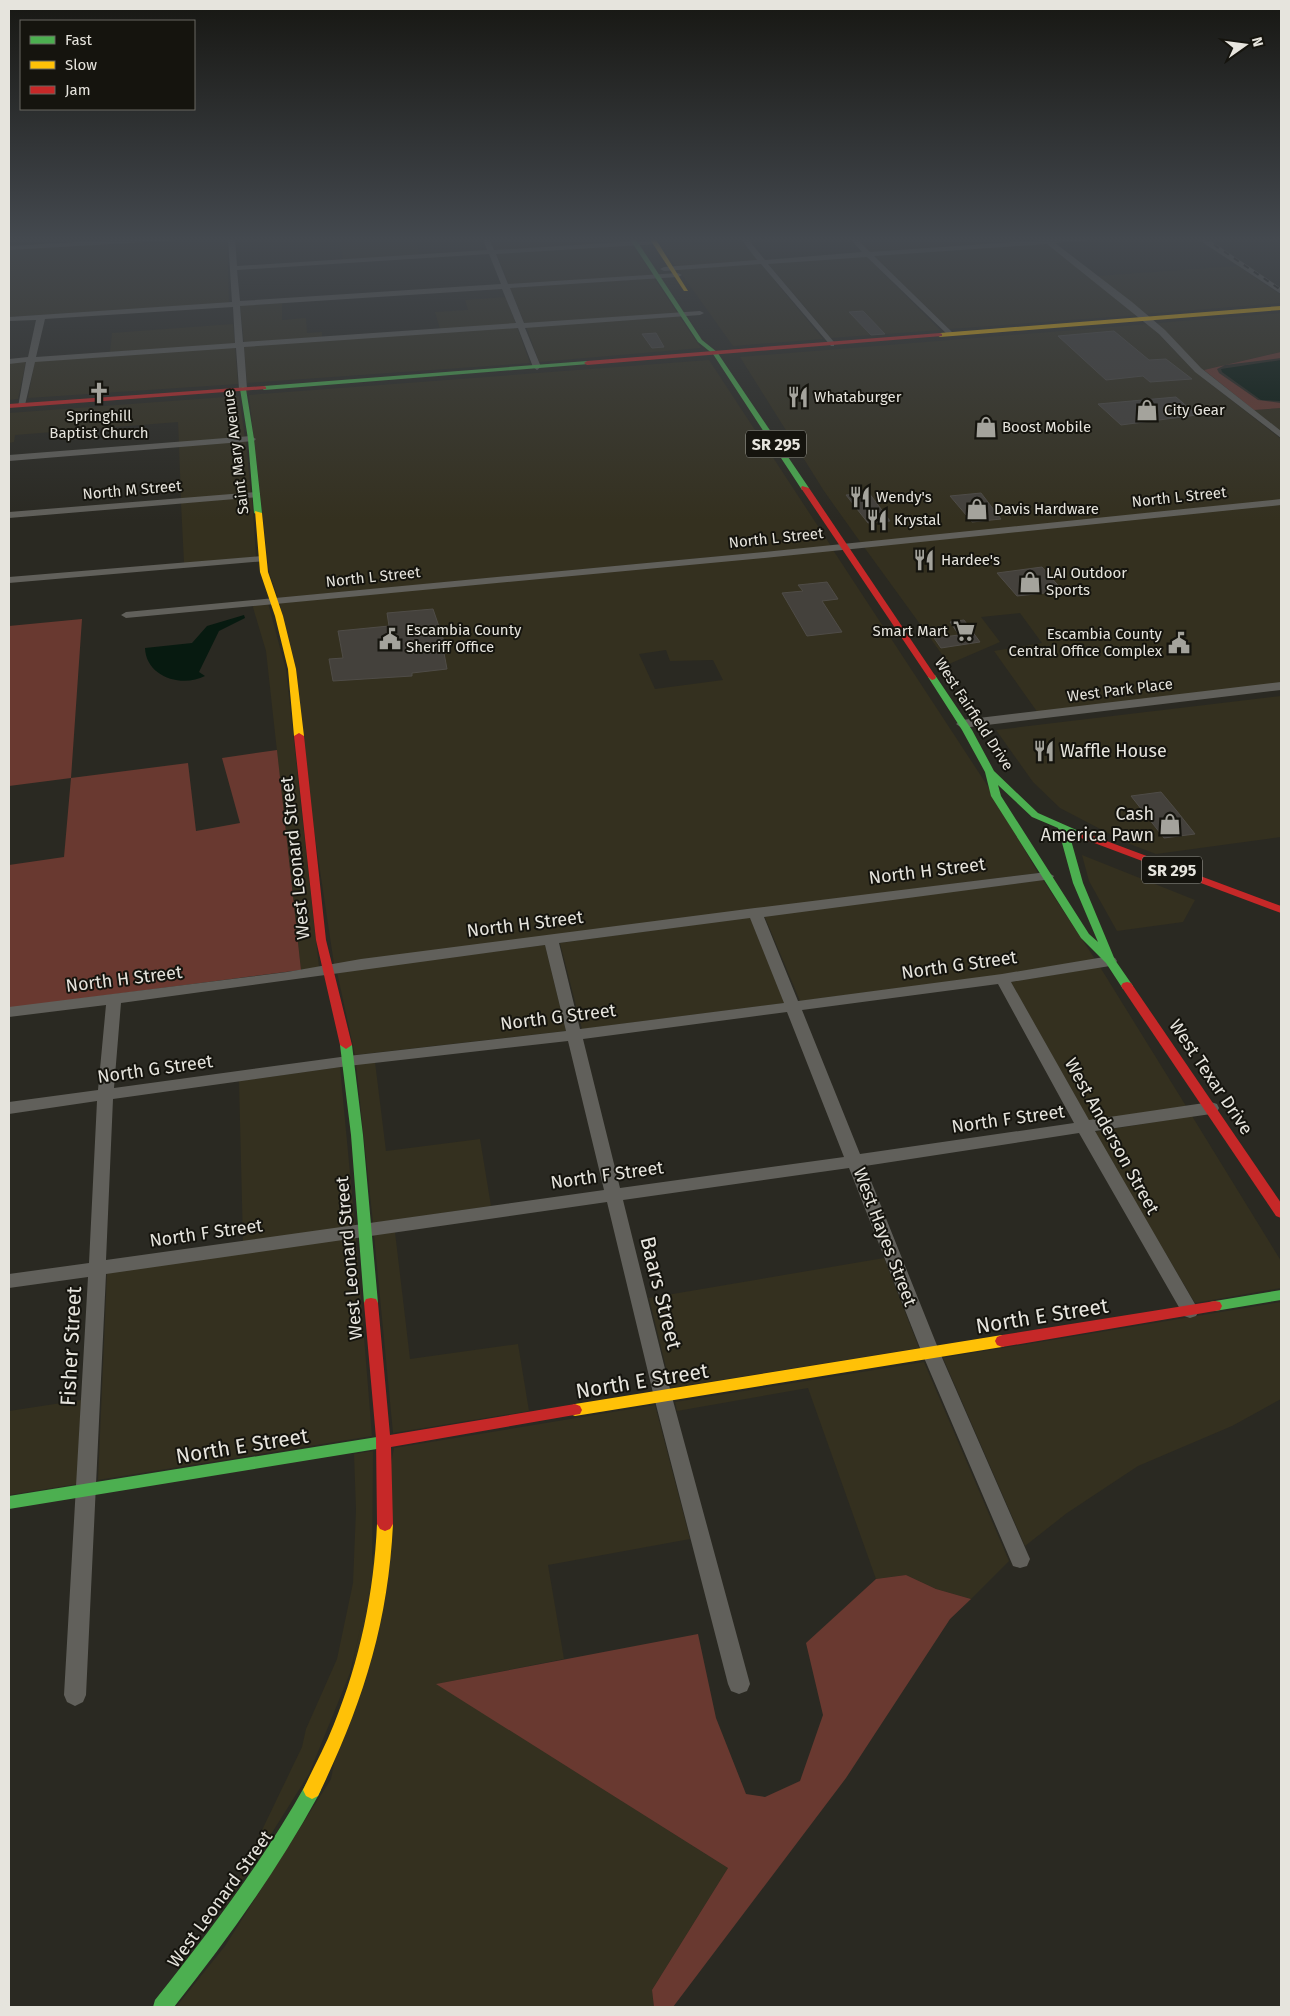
<svg xmlns="http://www.w3.org/2000/svg" width="1290" height="2016" font-family="'Fira Sans',sans-serif">
<style>
.built{fill:#34301f;fill-rule:evenodd}
.green{fill:#693930}
.water{fill:#071a10}
.building{fill:#44413c;stroke:#4f4c47}
.lines{fill:none;stroke-linecap:round;stroke-linejoin:round}
.street{fill:#61605b;fill-rule:evenodd}
.fast{fill:#4caf50;fill-rule:evenodd}
.slow{fill:#ffc107;fill-rule:evenodd}
.jam{fill:#c62828;fill-rule:evenodd}
.rail-casing{stroke:#64635e;stroke-width:3}
.rail{stroke:#15140e;stroke-width:2;stroke-dasharray:6;stroke-linecap:butt}
.labels{text-anchor:middle;stroke-width:4;stroke-linejoin:round;paint-order:stroke}
.far-poi-label{font-size:15px;fill:#e6e4dd;stroke:#15140e;text-anchor:start}
.far-street-label{font-size:15px;fill:#e6e4dd;stroke:#15140e}
.shield{fill:#15140e;stroke:#a7a69f;stroke-width:1}
.shield-label{font-size:16px;font-weight:bold;fill:#e6e4dd}
.poi-label{font-size:18px;fill:#e6e4dd;stroke:#15140e;text-anchor:start}
.street-label{font-size:18px;fill:#e6e4dd;stroke:#15140e}
.near-street-label{font-size:21px;fill:#e6e4dd;stroke:#15140e}
</style>
<rect width="100%" height="100%" fill="#2a2922"/>
<!-- built -->
<g class="built">
<polygon points="201,238 227,238 229,303 9,317 9,249"/>
<polygon points="415,238 420,255 343,260 340,243"/>
<polygon points="490,238 627,238 630,242 495,250"/>
<polygon points="656,238 689,238 694,245 741,241 758,261 676,267"/>
<polygon points="856,238 1040,238 1043,240 871,253"/>
<polygon points="1046,242 1138,315 949,329 873,255"/>
<polygon points="632,244 653,276 509,285 496,252"/>
<polygon points="865,255 940,330 831,338 767,262"/>
<polygon points="760,263 823,339 733,346 678,269"/>
<polygon points="1238,266 1281,295 1281,303 1146,314 1097,276"/>
<polygon points="654,278 678,314 525,324 510,288"/>
<polygon points="506,297 516,325 440,329 435,312 468,310 465,300"/>
<polygon points="282,303 282,320 306,318 307,333 322,332 322,338 244,343 240,305"/>
<polygon points="1281,313 1281,352 1204,370 1251,408 1202,370 1157,323"/>
<polygon points="679,316 701,348 539,362 526,326"/>
<polygon points="233,324 235,344 110,352 112,333"/>
<polygon points="1149,324 1194,371 1281,439 1281,500 861,543 824,491 740,357"/>
<polygon points="517,327 530,363 247,383 244,346"/>
<polygon points="235,347 238,384 28,398 35,360"/>
<polygon points="709,360 831,546 278,598 269,572 249,395"/>
<polygon points="26,361 18,399 9,400 9,362"/>
<polygon points="239,396 245,438 179,443 178,422 15,435 14,442 9,443 9,413"/>
<polygon points="1281,408 1281,431 1254,410"/>
<polygon points="246,441 251,494 181,499 179,446"/>
<polygon points="252,497 256,557 184,563 181,503"/>
<polygon points="1281,504 1281,683 1038,713 994,651 1042,643 1020,613 981,617 1000,642 949,664 864,547"/>
<path d="M 833,550 L 987,785 L 1038,873 L 334,964 L 280,603 ZM 666,650 L 670,661 L 713,660 L 723,680 L 655,689 L 639,654 Z"/>
<polygon points="268,603 286,670 319,967 301,970 266,651 252,604"/>
<polygon points="1281,696 1281,837 1156,854 1127,843 1060,808 1033,782 996,730"/>
<polygon points="1082,855 1195,900 1183,922 1117,931 1089,881"/>
<polygon points="1043,880 1095,959 999,975 800,1001 764,915"/>
<polygon points="750,917 785,1003 582,1029 560,943"/>
<polygon points="545,945 566,1031 355,1055 337,972"/>
<polygon points="1100,967 1186,1106 1089,1121 1011,982"/>
<polygon points="375,1062 386,1151 480,1139 491,1206 373,1223 356,1064"/>
<polygon points="340,1067 355,1226 243,1242 239,1081"/>
<polygon points="1192,1116 1281,1261 1281,1288 1195,1303 1094,1132"/>
<polygon points="395,1232 410,1359 518,1344 529,1411 393,1433 374,1235"/>
<polygon points="356,1237 372,1436 98,1480 107,1273"/>
<polygon points="884,1258 919,1348 671,1388 649,1298"/>
<polygon points="1281,1302 1281,1399 1232,1426 1138,1466 1067,1513 1025,1546 943,1358"/>
<polygon points="924,1362 1009,1561 971,1599 936,1589 906,1575 876,1579 808,1388 677,1411 675,1402"/>
<polygon points="81,1400 77,1484 9,1495 9,1411"/>
<polygon points="655,1405 690,1539 548,1565 564,1659 437,1684 728,1868 652,1990 654,2007 176,2007 225,1946 331,1779 394,1448"/>
<polygon points="373,1451 372,1578 350,1673 309,1774 224,1909 302,1747 306,1729 337,1659 353,1583 356,1510 354,1454"/>
</g>
<!-- green -->
<g class="green">
<polygon points="1281,352 1281,358 1225,365 1217,369 1219,373 1258,400 1281,403 1281,408 1254,410 1204,370"/>
<polygon points="82,619 71,778 188,763 196,831 240,823 222,758 277,750 301,970 9,1008 9,865 64,857 71,778 9,786 9,626"/>
<polygon points="906,1575 936,1589 971,1599 950,1619 846,1778 673,2007 654,2007 652,1990 728,1868 436,1684 698,1634 716,1718 746,1794 765,1797 800,1781 823,1715 806,1643 876,1579"/>
</g>
<!-- water -->
<g class="water">
<polygon points="1281,360 1281,401 1261,400 1222,372 1221,369"/>
<path d="M 244,615 L 245,618 L 219,631 L 199,672 L 205,676 C 182,688 146,677 145,648 L 192,643 L 207,626 Z"/>
</g>
<!-- building -->
<g class="building">
<polygon points="863,311 885,334 871,335 849,312"/>
<polygon points="1114,331 1149,360 1166,359 1192,379 1150,382 1143,376 1106,380 1058,336"/>
<polygon points="656,333 664,347 652,348 642,334"/>
<polygon points="1176,397 1197,415 1121,425 1098,404"/>
<polygon points="869,493 890,521 868,523 846,495"/>
<polygon points="981,493 1001,519 972,522 950,496"/>
<polygon points="1042,567 1063,591 1017,596 997,573"/>
<polygon points="827,582 838,599 822,601 842,632 807,636 782,593 803,591 798,585"/>
<polygon points="433,609 448,653 444,653 447,669 412,673 412,676 333,681 329,659 343,658 338,631 389,626 387,613"/>
<polygon points="964,620 980,642 941,648 934,638 959,635 950,622"/>
<polygon points="1161,792 1176,810 1195,834 1164,838 1131,796"/>
</g>
<g class="lines">
<!-- street -->
<g class="street">
<polygon points="145,238 184,238 180,240 9,250 9,246"/>
<path d="M 228,238 L 235,238 L 237,266 L 487,250 L 483,238 L 489,238 L 494,250 L 655,240 L 658,244 L 496,254 L 508,284 L 678,273 L 682,275 L 678,277 L 510,288 L 524,323 L 700,311 L 704,313 L 700,315 L 525,328 L 541,367 L 537,370 L 533,367 L 518,328 L 244,347 L 247,389 L 243,392 L 239,389 L 236,348 L 35,362 L 25,405 L 18,407 L 26,362 L 9,364 L 9,359 L 28,357 L 36,320 L 9,321 L 9,317 L 232,302 ZM 489,254 L 501,284 L 240,301 L 237,270 ZM 502,289 L 516,323 L 243,342 L 240,306 ZM 233,307 L 235,343 L 36,357 L 45,319 Z"/>
<polygon points="740,238 747,238 765,260 862,252 849,238 856,238 870,252 1042,240 1041,238 1096,238 1093,240 1055,243 1132,302 1165,330 1201,368 1281,431 1281,438 1195,372 1159,334 1047,244 874,256 952,332 952,336 949,336 867,257 768,264 834,342 834,346 831,346 761,264 664,271 660,269 664,267 757,260"/>
<polygon points="1196,238 1205,238 1281,289 1281,294"/>
<polygon points="251,436 256,439 254,441 9,461 9,455"/>
<polygon points="257,492 260,493 260,497 9,518 9,512"/>
<polygon points="1281,499 1281,505 774,557 126,618 121,615 126,612 774,551"/>
<polygon points="262,556 266,557 266,561 9,583 9,577"/>
<polygon points="1281,682 1281,690 962,728 956,724 962,720"/>
<path d="M 1047,872 L 1054,876 L 1052,879 L 764,917 L 798,1001 L 1002,974 L 1110,956 L 1115,958 L 1117,961 L 1115,964 L 1110,966 L 1011,982 L 1089,1120 L 1211,1102 L 1217,1104 L 1219,1108 L 1217,1112 L 1211,1114 L 1095,1131 L 1199,1311 L 1196,1316 L 1190,1318 L 1184,1316 L 1079,1133 L 865,1166 L 940,1353 L 1030,1559 L 1027,1566 L 1020,1568 L 1013,1566 L 1010,1559 L 922,1353 L 849,1168 L 623,1200 L 672,1397 L 750,1684 L 747,1691 L 739,1694 L 731,1691 L 728,1684 L 654,1397 L 607,1202 L 106,1274 L 86,1695 L 83,1702 L 75,1706 L 67,1702 L 64,1695 L 88,1277 L 9,1288 L 9,1274 L 89,1263 L 97,1101 L 9,1114 L 9,1102 L 98,1090 L 106,1005 L 9,1017 L 9,1007 L 287,972 L 361,959 L 755,908 ZM 750,918 L 784,1003 L 580,1029 L 559,943 ZM 545,945 L 566,1031 L 348,1056 L 114,1088 L 121,1003 ZM 998,984 L 1074,1123 L 860,1154 L 802,1010 ZM 787,1012 L 844,1157 L 620,1188 L 583,1039 ZM 568,1041 L 604,1190 L 106,1260 L 113,1099 L 348,1066 Z"/>
</g>
<!-- fast -->
<g class="fast">
<polygon points="629,238 635,238 702,340 717,352 809,488 808,490 802,490 713,354 698,342"/>
<polygon points="587,361 590,363 589,364 264,390 261,388 264,386"/>
<polygon points="243,387 246,389 254,439 262,513 258,515 254,513 248,439 240,389"/>
<path d="M 932,674 L 935,675 L 972,730 L 994,771 L 1038,813 L 1090,836 L 1085,839 L 1069,833 L 1083,883 L 1115,960 L 1133,986 L 1131,989 L 1123,989 L 1106,963 L 1081,938 L 991,796 L 985,772 L 962,730 L 928,677 ZM 998,785 L 1032,817 L 1058,828 L 1073,883 L 1098,942 L 1089,934 L 1001,796 Z"/>
<polygon points="346,1041 352,1045 363,1135 378,1303 376,1307 371,1308 366,1307 364,1303 351,1135 340,1045"/>
<polygon points="1281,1290 1281,1300 1215,1311 1210,1310 1208,1306 1210,1302 1215,1301"/>
<polygon points="383,1436 388,1438 390,1442 388,1446 383,1448 9,1509 9,1496"/>
<path d="M 312,1781 L 318,1784 L 321,1790 L 318,1796 C 277,1871 227,1940 174,2007 L 153,2007 L 155,2000 C 210,1931 263,1861 306,1784 Z"/>
</g>
<!-- slow -->
<g class="slow">
<polygon points="649,238 655,238 688,291 684,291"/>
<polygon points="1281,306 1281,310 940,337 937,335 940,333"/>
<polygon points="255,511 262,513 268,572 283,616 296,669 304,736 299,739 294,736 288,669 275,616 260,572"/>
<polygon points="1002,1335 1007,1337 1009,1341 1007,1345 1002,1347 575,1416 570,1414 568,1410 570,1406 575,1404"/>
<path d="M 385,1517 L 390,1519 L 393,1524 C 388,1626 362,1705 318,1796 L 312,1799 L 306,1796 L 303,1790 C 313,1768 325,1747 334,1724 C 360,1660 374,1593 377,1524 L 380,1519 Z"/>
</g>
<!-- jam -->
<g class="jam">
<polygon points="940,333 942,334 942,336 587,365 584,363 587,361"/>
<polygon points="264,386 266,387 266,389 9,408 9,404"/>
<polygon points="802,486 809,488 936,677 935,679 932,680 928,677 801,488"/>
<polygon points="299,733 304,736 326,940 352,1045 346,1049 340,1045 316,940 294,736"/>
<polygon points="1085,833 1281,906 1281,913 1081,838 1080,836"/>
<polygon points="1127,982 1131,983 1281,1203 1281,1218 1276,1216 1123,989 1121,986 1123,983"/>
<polygon points="371,1298 376,1299 378,1303 390,1435 575,1404 580,1406 582,1410 580,1414 391,1447 393,1524 390,1529 385,1531 380,1529 377,1524 376,1438 364,1303 366,1299"/>
<polygon points="1215,1301 1220,1302 1222,1306 1220,1310 1215,1311 1002,1347 997,1345 995,1341 997,1337 1002,1335"/>
</g>
<!-- rail casing -->
<g class="rail-casing">
<polyline id="rail" points="1204,238 1281,290"/>
</g>
<!-- rail -->
<use href="#rail" class="rail"/>
</g>
<!-- sky -->
<linearGradient id="sky" x2="0" y2="1"><stop stop-color="#171713"/><stop offset="0.46" stop-color="#44494f"/><stop offset="1" stop-color="#44494f" stop-opacity="0"/></linearGradient>
<rect width="1290" height="520" fill="url(#sky)"/>
<!-- icons -->
<defs>
<g id="church-bare" transform="scale(1.725)"><path d="M-1.2-6h2.4v3.5h3.3v2.4h-3.3V6h-2.4V-.1h-3.3v-2.4h3.3Z" fill="#a4a39c" stroke="#15140e" stroke-width="2.5" paint-order="stroke"/></g>
<g id="restaurant-bare" transform="scale(1.725)"><path d="M-5-6h1v4h1v-4h1v4h1v-4h1v5L-1.5 .5V6h-2V.5L-5-1ZM5-6V6H3V1.5H1.5Q1.5-4 5-6Z" fill="#a4a39c" stroke="#15140e" stroke-width="2.5" paint-order="stroke"/></g>
<g id="shop-bare" transform="scale(1.725)"><path d="M-5-2.5h2.3a2.7 3.5 0 0 1 5.4 0H5L5.5 6h-11ZM-1.5-2.5h3a1.5 2.3 0 0 0-3 0Z" fill="#a4a39c" stroke="#15140e" stroke-width="2.5" paint-order="stroke"/></g>
<g id="supermarket-bare" transform="scale(1.725)"><path d="M-6-5.5h2.5l.6 2H6L4.5 2H-2.5L-4.4-4H-6ZM-1.5 3.2a1.3 1.3 0 1 0 .1 0ZM3 3.2a1.3 1.3 0 1 0 .1 0Z" fill="#a4a39c" stroke="#15140e" stroke-width="2.5" paint-order="stroke"/></g>
<g id="civic-bare" transform="scale(1.725)"><path d="M-.6-6.5H3V-4.5H.6V-3L4-1V1h2V6H-6V1h2V-1L-.6-3ZM-1.2 2.5V6h2.4V2.5Z" fill="#a4a39c" stroke="#15140e" stroke-width="2.5" paint-order="stroke"/></g>
</defs>
<g fill-rule="evenodd">
<use href="#church-bare" x="99" y="393"/>
<use href="#restaurant-bare" x="798" y="397"/>
<use href="#shop-bare" x="1147" y="410"/>
<use href="#shop-bare" x="986" y="427"/>
<use href="#restaurant-bare" x="860" y="497"/>
<use href="#shop-bare" x="977" y="509"/>
<use href="#restaurant-bare" x="877" y="520"/>
<use href="#restaurant-bare" x="924" y="560"/>
<use href="#shop-bare" x="1030" y="582"/>
<use href="#supermarket-bare" x="964" y="631"/>
<use href="#civic-bare" x="390" y="639"/>
<use href="#civic-bare" x="1179" y="643"/>
<use href="#restaurant-bare" x="1044" y="751"/>
<use href="#shop-bare" x="1170" y="824"/>
</g>
<g class="labels">
<!-- far-poi labels -->
<g class="far-poi-label">
<text x="814" y="402">Whataburger</text>
<text x="1164" y="415">City Gear</text>
<text x="99" y="421" text-anchor="middle">Springhill<tspan x="99" dy="17">Baptist Church</tspan></text>
<text x="1002" y="432">Boost Mobile</text>
<text x="876" y="502">Wendy's</text>
<text x="994" y="514">Davis Hardware</text>
<text x="894" y="525">Krystal</text>
<text x="941" y="565">Hardee's</text>
<text x="1046" y="578">LAI Outdoor<tspan x="1046" dy="17">Sports</tspan></text>
<text x="406" y="635">Escambia County<tspan x="406" dy="17">Sheriff Office</tspan></text>
<text x="948" y="636" text-anchor="end">Smart Mart</text>
<text x="1162" y="639" text-anchor="end">Escambia County<tspan x="1162" dy="17">Central Office Complex</tspan></text>
</g>
<!-- far-street labels -->
<g class="far-street-label">
<text transform="translate(236 452) rotate(-97)" y="5">Saint Mary Avenue</text>
<text transform="translate(132 490) rotate(-5)" y="5">North M Street</text>
<text transform="translate(1179 497) rotate(-6)" y="5">North L Street</text>
<text transform="translate(776 538) rotate(-6)" y="5">North L Street</text>
<text transform="translate(373 577) rotate(-6)" y="5">North L Street</text>
<text transform="translate(1120 690) rotate(-7)" y="5">West Park Place</text>
<text transform="translate(974 714) rotate(57)" y="5">West Fairfield Drive</text>
</g>
<!-- shield labels -->
<g class="shield">
<rect x="746" y="430.5" width="60" height="27" rx="4"/>
<rect x="1142" y="856.5" width="60" height="27" rx="4"/>
</g>
<g class="shield-label">
<text x="776" y="450">SR 295</text>
<text x="1172" y="876">SR 295</text>
</g>
<!-- poi labels -->
<g class="poi-label">
<text x="1060" y="757">Waffle House</text>
<text x="1154" y="820" text-anchor="end">Cash<tspan x="1154" dy="21">America Pawn</tspan></text>
</g>
<!-- street labels -->
<g class="street-label">
<text transform="translate(295 858) rotate(-96)" y="6">West Leonard Street</text>
<text transform="translate(927 871) rotate(-7)" y="6">North H Street</text>
<text transform="translate(525 924) rotate(-7)" y="6">North H Street</text>
<text transform="translate(959 965) rotate(-8)" y="6">North G Street</text>
<text transform="translate(124 979) rotate(-7)" y="6">North H Street</text>
<text transform="translate(558 1017) rotate(-7)" y="6">North G Street</text>
<text transform="translate(155 1069) rotate(-8)" y="6">North G Street</text>
<text transform="translate(1211 1077) rotate(56)" y="6">West Texar Drive</text>
<text transform="translate(1008 1119) rotate(-8)" y="6">North F Street</text>
<text transform="translate(1112 1136) rotate(61)" y="6">West Anderson Street</text>
<text transform="translate(607 1175) rotate(-8)" y="6">North F Street</text>
<text transform="translate(206 1233) rotate(-8)" y="6">North F Street</text>
<text transform="translate(885 1237) rotate(69)" y="6">West Hayes Street</text>
<text transform="translate(349 1258) rotate(-95)" y="6">West Leonard Street</text>
<text transform="translate(220 1899) rotate(-54)" y="6">West Leonard Street</text>
</g>
<!-- near-street labels -->
<g class="near-street-label">
<text transform="translate(661 1293) rotate(76)" y="7">Baars Street</text>
<text transform="translate(1042 1316) rotate(-9)" y="7">North E Street</text>
<text transform="translate(71 1346) rotate(-87)" y="7">Fisher Street</text>
<text transform="translate(642 1381) rotate(-9)" y="7">North E Street</text>
<text transform="translate(242 1446) rotate(-9)" y="7">North E Street</text>
</g>
</g>
<!-- border -->
<rect width="1290" height="2016" fill="none" stroke="#e6e4dd" stroke-width="20"/>
<!-- legend -->
<rect x="20" y="20" width="175" height="90" fill="#15140e" stroke="#696761"/>
<rect x="30" y="36" width="25" height="8" fill="#4caf50" stroke="#696761"/>
<text x="65" y="45" font-size="15" fill="#e6e4dd">Fast</text>
<rect x="30" y="61" width="25" height="8" fill="#ffc107" stroke="#696761"/>
<text x="65" y="70" font-size="15" fill="#e6e4dd">Slow</text>
<rect x="30" y="86" width="25" height="8" fill="#c62828" stroke="#696761"/>
<text x="65" y="95" font-size="15" fill="#e6e4dd">Jam</text>
<!-- north arrow -->
<g transform="translate(1245 45) rotate(76)" stroke="#15140e" stroke-width="4" paint-order="stroke">
<path d="M0-4L9 19L0 12L-9 19Z" fill="#e6e4dd"/>
<text y="-8" font-size="14" font-weight="bold" text-anchor="middle" fill="#e6e4dd">N</text>
</g>
</svg>
